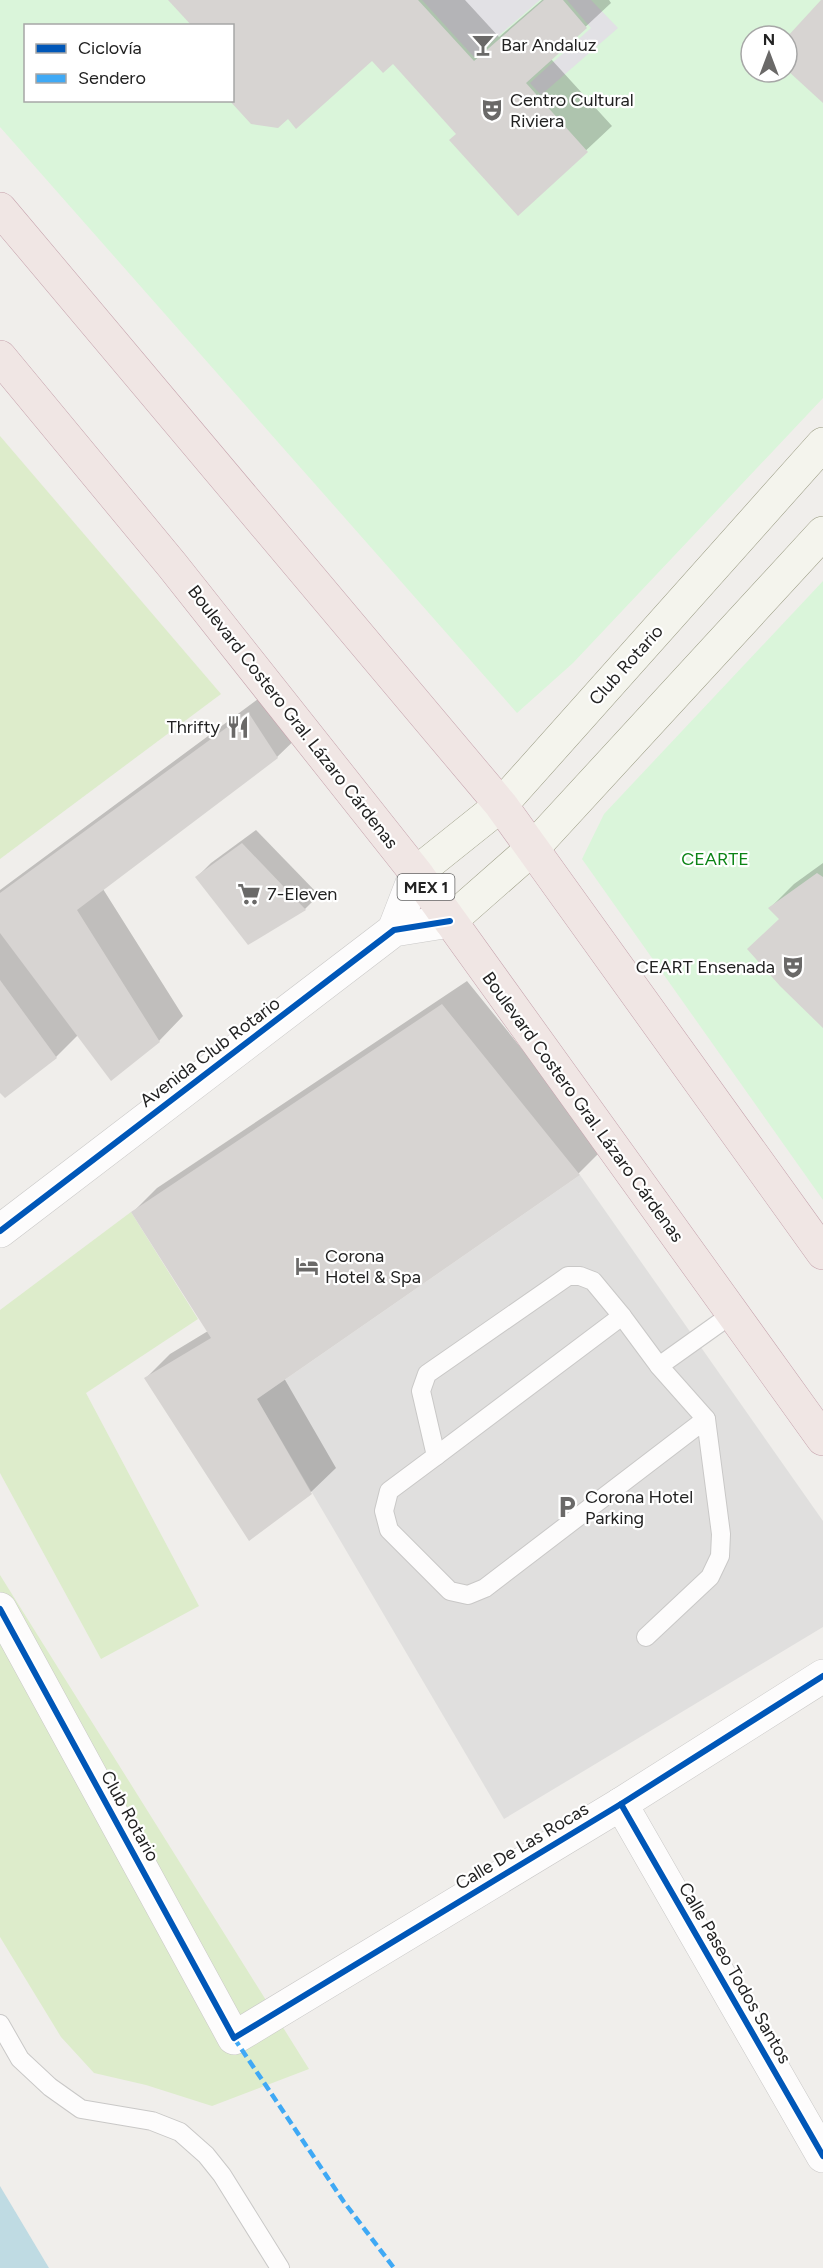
<svg xmlns="http://www.w3.org/2000/svg" width="823" height="2268" font-family="Figtree,sans-serif">
<style>
.grass{fill:#ddeccb}
.park{fill:#daf5da;fill-rule:evenodd}
.parking{fill:#e0dfde}
.plaza{fill:#e2e1e5}
.water{fill:#bfdbe3}
.shadow{fill:#0003}
.building{fill:#d7d4d2}
.lines{fill:none;stroke-linecap:round;stroke-linejoin:round}
.service-casing{stroke:#c9c8c7;stroke-width:20}
.minor-casing{stroke:#c9c8c7;stroke-width:34}
.secondary-casing{stroke:#999a82;stroke-width:34}
.trunk-casing{stroke:#c5a2ac;stroke-width:34}
.service{stroke:#fdfcfc;stroke-width:18}
.minor{stroke:#fdfcfc;stroke-width:33}
.secondary{stroke:#f4f4ed;stroke-width:33}
.trunk{stroke:#f0e6e4;stroke-width:33}
.quiet{stroke:#3fa9f5;stroke-width:4.5;stroke-dasharray:9 4.5;stroke-linecap:butt}
.cycleway-casing{stroke:#fff;stroke-width:10}
.cycleway{stroke:#0057b8;stroke-width:6}
.labels{text-anchor:middle;stroke-width:4.5;stroke-linejoin:round;paint-order:stroke}
.shield{fill:#fff;stroke:#646464;stroke-width:1.5}
.shield-label{font-size:16px;font-weight:bold;fill:#222}
.poi-label{font-size:18px;fill:#222;stroke:#fff;text-anchor:start}
.street-label{font-size:18px;fill:#222;stroke:#fff}
.park-label{font-size:18px;fill:#0c8416;stroke:#fff}
</style>
<rect width="100%" height="100%" fill="#f0eeeb"/>
<!-- grass -->
<g class="grass">
<polygon points="0,436 221,694 0,859"/>
<polygon points="131,1212 198,1319 86,1393 199,1606 101,1659 0,1473 0,1310"/>
<polygon points="0,1575 309,2069 212,2106 146,2085 94,2073 61,2037 0,1937"/>
</g>
<!-- park -->
<g class="park">
<path d="M 0,0 L 823,0 L 823,398 L 573,663 L 517,713 L 0,127 ZM 26,26 L 232,26 L 232,100 L 26,100 ZM 751,36 L 787,36 L 787,72 L 751,72 Z"/>
<polygon points="823,581 823,1200 582,859 604,814"/>
</g>
<!-- parking -->
<polygon class="parking" points="580,1175 823,1521 823,1627 504,1819 257,1399"/>
<!-- plaza -->
<g class="plaza">
<polygon points="422,0 540,0 474,57"/>
<polygon points="567,0 591,0 618,28 541,95 530,83 591,28"/>
</g>
<!-- water -->
<polygon class="water" points="0,2186 49,2268 0,2268"/>
<!-- shadow -->
<g class="shadow">
<polygon points="170,0 465,0 499,37 542,0 609,0 611,3 551,59 612,126 518,214 458,133 393,62 372,59 288,116 232,100 232,26"/>
<polygon points="273,688 302,733 277,757 103,889 183,1016 159,1041 78,1035 56,1057 5,1096 0,1090 0,890"/>
<polygon points="256,830 319,895 305,909 197,877 211,863"/>
<polygon points="823,863 823,1027 780,918 770,908 794,884"/>
<polygon points="467,981 603,1149 579,1173 284,1378 336,1468 311,1492 250,1539 146,1378 170,1354 208,1331 133,1212 157,1188"/>
</g>
<!-- building -->
<g class="building">
<polygon points="168,0 418,0 474,61 544,0 563,0 587,28 526,83 588,152 518,216 449,140 456,134 393,64 383,73 372,61 296,129 288,119 278,128 251,124 229,100 232,100 232,26 192,26"/>
<polygon points="821,0 823,0 823,103 787,70 787,37"/>
<polygon points="248,712 278,758 77,910 160,1042 111,1081 0,933 0,893"/>
<polygon points="242,843 306,910 248,945 195,877"/>
<polygon points="817,873 823,877 823,1028 780,986 747,949 779,919 768,908"/>
<polygon points="0,980 57,1058 5,1098 0,1093"/>
<polygon points="442,1004 580,1175 257,1399 312,1494 249,1541 144,1378 211,1338 131,1212"/>
</g>
<g class="lines">
<!-- service casing -->
<g class="service-casing">
<g id="service">
<polyline points="659,1366 706,1419"/>
<polyline points="436,1456 622,1316"/>
<polyline points="646,1637 710,1577 720,1556 721,1534 706,1419 485,1588 468,1595 450,1591 389,1530 384,1511 389,1491 436,1456 421,1391 427,1374 568,1276 580,1276 593,1281 622,1316 659,1366 732,1314"/>
<polyline points="0,2024 20,2059 50,2087 81,2109 152,2121 180,2132 206,2155 222,2175 280,2268"/>
</g>
</g>
<!-- minor casing -->
<g class="minor-casing">
<g id="minor">
<polyline points="394,930 416,873"/>
<polyline points="0,1231 394,930 450,921"/>
<polyline points="0,1609 234,2038 621,1804 823,1676"/>
<polyline points="621,1804 823,2156"/>
</g>
</g>
<!-- secondary casing -->
<g class="secondary-casing">
<g id="secondary">
<polyline points="416,873 501,805 823,444"/>
<polyline points="450,921 533,848 823,533"/>
</g>
</g>
<!-- trunk casing -->
<g class="trunk-casing">
<g id="trunk">
<polyline points="0,209 501,805 823,1253"/>
<polyline points="0,357 172,565 416,873 823,1439"/>
</g>
</g>
<!-- service -->
<use href="#service" class="service"/>
<!-- minor -->
<use href="#minor" class="minor"/>
<!-- secondary -->
<use href="#secondary" class="secondary"/>
<!-- trunk -->
<use href="#trunk" class="trunk"/>
<!-- quiet -->
<polyline class="quiet" points="234,2038 344,2202 394,2268"/>
<!-- cycleway casing -->
<g class="cycleway-casing">
<g id="cycleway">
<polyline points="0,1231 394,930 450,921"/>
<polyline points="0,1609 234,2038 621,1804 823,1676"/>
<polyline points="621,1804 823,2156"/>
</g>
</g>
<!-- cycleway -->
<use href="#cycleway" class="cycleway"/>
</g>
<!-- icons -->
<defs>
<g id="bar-bare" transform="scale(1.8)"><path d="M-6-5H6L.8 .8V4.5H3.5V6h-7V4.5H-.8V.8Z" fill="#6a6968" stroke="#fff" stroke-width="2.5" paint-order="stroke"/></g>
<g id="theatre-bare" transform="scale(1.8)"><path d="M-5-5.5Q0-4 5-5.5V0Q5 5 0 6Q-5 5-5 0ZM-3.3-2.5H-1v1.5H-3.3ZM1-2.5H3.3v1.5H1ZM-2.8 1Q0 5.5 2.8 1Z" fill="#6a6968" stroke="#fff" stroke-width="2.5" paint-order="stroke"/></g>
<g id="restaurant-bare" transform="scale(1.8)"><path d="M-5-6h1v4h1v-4h1v4h1v-4h1v5L-1.5 .5V6h-2V.5L-5-1ZM5-6V6H3V1.5H1.5Q1.5-4 5-6Z" fill="#6a6968" stroke="#fff" stroke-width="2.5" paint-order="stroke"/></g>
<g id="supermarket-bare" transform="scale(1.8)"><path d="M-6-5.5h2.5l.6 2H6L4.5 2H-2.5L-4.4-4H-6ZM-1.5 3.2a1.3 1.3 0 1 0 .1 0ZM3 3.2a1.3 1.3 0 1 0 .1 0Z" fill="#6a6968" stroke="#fff" stroke-width="2.5" paint-order="stroke"/></g>
<g id="hotel-bare" transform="scale(1.8)"><path d="M-6-4.5h1.5V1H6V5H4.5V3h-9V5H-6ZM-4 0a1.8 1.8 0 1 1 3.6 0ZM.5 0V-2.5h3Q6-2.5 6 0Z" fill="#6a6968" stroke="#fff" stroke-width="2.5" paint-order="stroke"/></g>
<g id="parking-bare" transform="scale(1.8)"><path d="M-3.5-5.5H1a3.5 3.5 0 0 1 0 7H-1V5.5H-3.5ZM-1-3.4V-.6H.8a1.4 1.4 0 0 0 0-2.8Z" fill="#6a6968" stroke="#fff" stroke-width="2.5" paint-order="stroke"/></g>
</defs>
<g fill-rule="evenodd">
<use href="#bar-bare" x="483" y="45"/>
<use href="#theatre-bare" x="492" y="110"/>
<use href="#restaurant-bare" x="238" y="727"/>
<use href="#supermarket-bare" x="249" y="894"/>
<use href="#theatre-bare" x="793" y="967"/>
<use href="#hotel-bare" x="307" y="1266"/>
<use href="#parking-bare" x="567" y="1507"/>
</g>
<g class="labels">
<!-- shield labels -->
<rect class="shield" x="397.5" y="874" width="57" height="26" rx="4.5"/>
<g class="shield-label">
<text x="426" y="893">MEX 1</text>
</g>
<!-- poi labels -->
<g class="poi-label">
<text x="501" y="51">Bar Andaluz</text>
<text x="510" y="106">Centro Cultural<tspan x="510" dy="21">Riviera</tspan></text>
<text x="220" y="733" text-anchor="end">Thrifty</text>
<text x="267" y="900">7-Eleven</text>
<text x="775" y="973" text-anchor="end">CEART Ensenada</text>
<text x="325" y="1262">Corona<tspan x="325" dy="21">Hotel &amp; Spa</tspan></text>
<text x="585" y="1503">Corona Hotel<tspan x="585" dy="21">Parking</tspan></text>
</g>
<!-- street labels -->
<g class="street-label">
<text transform="translate(626 665) rotate(-48)" y="6">Club Rotario</text>
<text transform="translate(293 717) rotate(52)" y="6">Boulevard Costero Gral. Lázaro Cárdenas</text>
<text transform="translate(210 1052) rotate(-37)" y="6">Avenida Club Rotario</text>
<text transform="translate(583 1107) rotate(54)" y="6">Boulevard Costero Gral. Lázaro Cárdenas</text>
<text transform="translate(130 1816) rotate(61)" y="6">Club Rotario</text>
<text transform="translate(522 1846) rotate(-31)" y="6">Calle De Las Rocas</text>
<text transform="translate(735 1973) rotate(60)" y="6">Calle Paseo Todos Santos</text>
</g>
<!-- park labels -->
<g class="park-label">
<text x="715" y="865">CEARTE</text>
</g>
</g>
<!-- legend -->
<rect x="24" y="24" width="210" height="78" fill="#ffffff" stroke="#a7a7a7" stroke-width="1.5"/>
<rect x="36" y="44" width="30" height="9" fill="#0057b8" stroke="#a7a7a7" stroke-width="1.5"/>
<text x="78" y="54" font-size="18" fill="#222222">Ciclovía</text>
<rect x="36" y="74" width="30" height="9" fill="#3fa9f5" stroke="#a7a7a7" stroke-width="1.5"/>
<text x="78" y="84" font-size="18" fill="#222222">Sendero</text>
<!-- north arrow -->
<g transform="translate(769 54)"><circle r="28" fill="#ffffff" stroke="#a7a7a7" stroke-width="1.5"/>
<path d="M0-4.5L10 22L0 15L-10 22Z" fill="#6a6968"/>
<text y="-9" font-size="16" font-weight="bold" text-anchor="middle" fill="#222222">N</text>
</g>
</svg>
